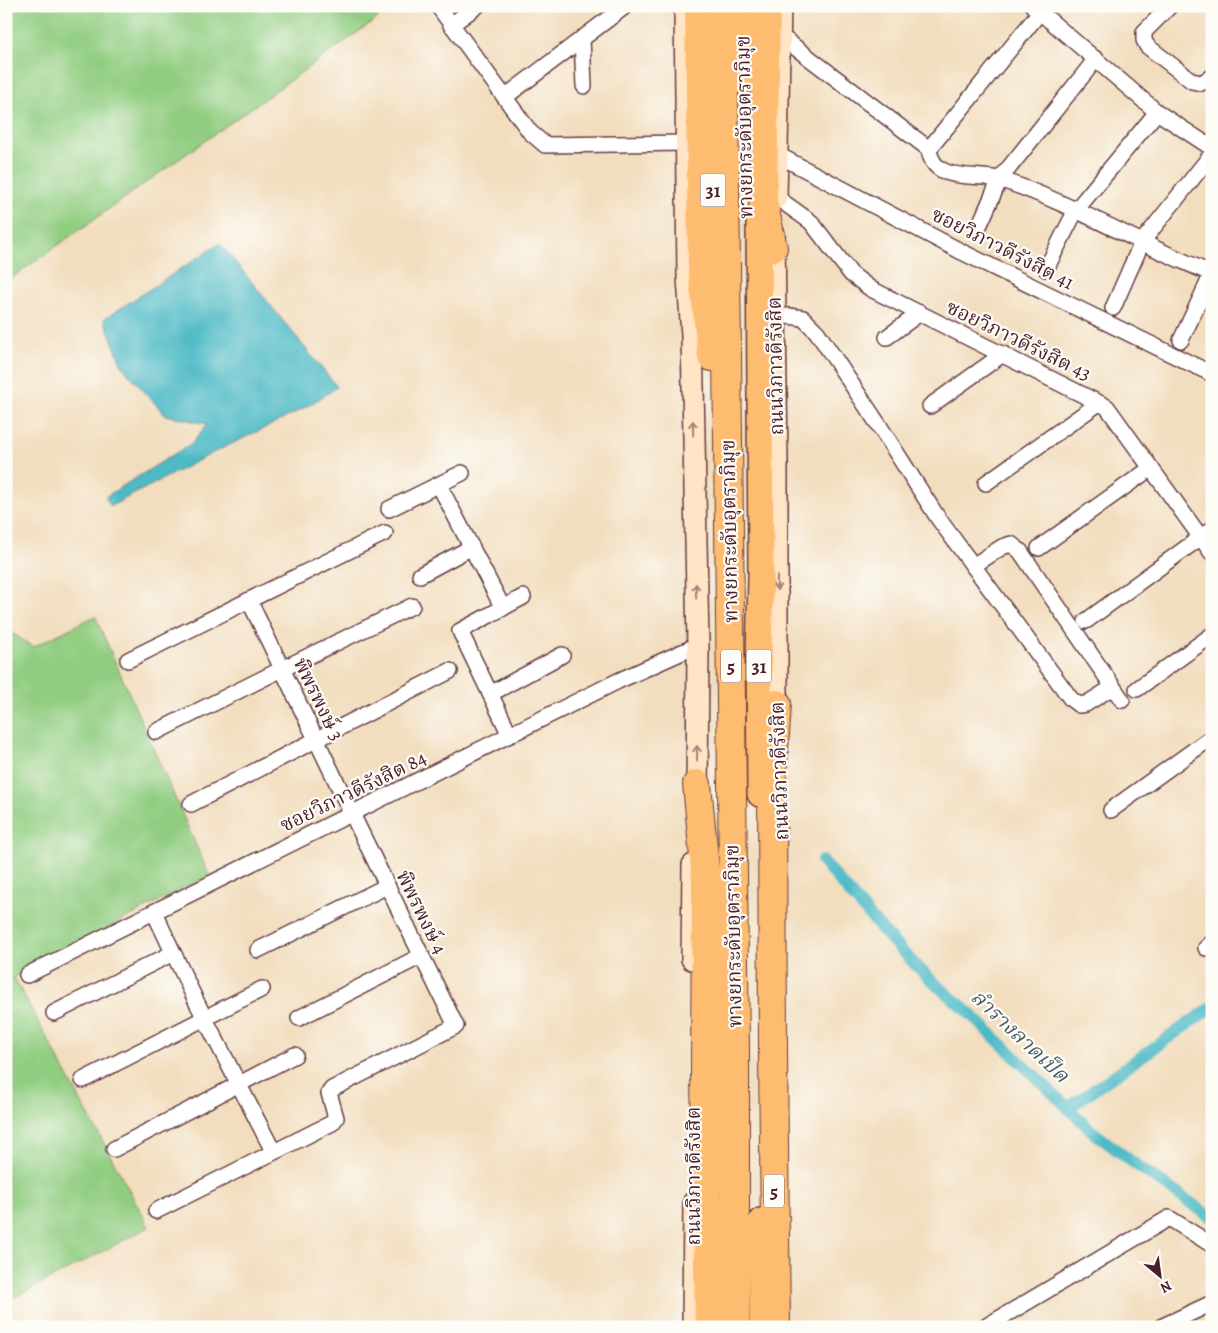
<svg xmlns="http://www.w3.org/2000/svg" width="1218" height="1333" font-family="Alegreya,'Noto Serif Thai',serif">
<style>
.green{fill:#91cd81;stroke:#6e7656}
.water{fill:#4dbac6;stroke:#4c6c78}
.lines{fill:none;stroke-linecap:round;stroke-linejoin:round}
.canal{stroke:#4dbac6;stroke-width:12}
.minor-casing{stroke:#633c41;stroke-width:18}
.secondary-casing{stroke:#633c41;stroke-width:24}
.trunk-casing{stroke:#633c41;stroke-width:28}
.motorway-casing{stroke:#633c41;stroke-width:30}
.minor{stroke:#fff;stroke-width:15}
.secondary{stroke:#ffe4c6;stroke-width:21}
.trunk{stroke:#febc70;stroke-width:25}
.motorway{stroke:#febc70;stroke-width:28}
.oneway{stroke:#a48278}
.labels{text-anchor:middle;stroke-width:4.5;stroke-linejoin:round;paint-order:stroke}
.shield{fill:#fdfcf7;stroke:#806168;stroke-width:1}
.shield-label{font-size:19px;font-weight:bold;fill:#4a1f2b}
.street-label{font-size:20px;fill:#4a1f2b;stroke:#fdfcf7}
.water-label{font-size:21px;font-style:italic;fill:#4b5d69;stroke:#fdfcf7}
</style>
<rect width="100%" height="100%" fill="#fdfcf7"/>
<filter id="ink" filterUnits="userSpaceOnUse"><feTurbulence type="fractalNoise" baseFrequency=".02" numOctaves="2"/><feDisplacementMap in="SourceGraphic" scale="10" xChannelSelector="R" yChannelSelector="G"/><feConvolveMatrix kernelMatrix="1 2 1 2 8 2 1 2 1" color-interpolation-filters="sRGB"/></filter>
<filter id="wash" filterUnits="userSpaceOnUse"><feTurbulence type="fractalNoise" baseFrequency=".0096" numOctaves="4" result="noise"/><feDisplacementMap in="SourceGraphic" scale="20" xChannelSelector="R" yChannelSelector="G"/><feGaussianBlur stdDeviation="1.12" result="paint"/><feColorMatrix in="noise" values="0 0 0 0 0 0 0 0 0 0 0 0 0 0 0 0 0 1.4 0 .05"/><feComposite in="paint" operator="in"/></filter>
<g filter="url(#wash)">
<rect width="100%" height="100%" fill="#f2debf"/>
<!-- green -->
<g class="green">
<polygon points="6,6 370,6 378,18 6,282"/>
<polygon points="95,616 209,875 14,977 149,1227 6,1302 6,629 33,647"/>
</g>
<!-- water -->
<path class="water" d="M 220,243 L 337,387 C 301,413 262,429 223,448 C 185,467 148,487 111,506 L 105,497 L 192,443 L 207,424 L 165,415 L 122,366 L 104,319 Z"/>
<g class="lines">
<!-- canal -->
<g class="canal">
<path d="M 822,861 C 866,911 910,966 963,1007 L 1092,1131 L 1135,1164 L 1212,1218"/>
<polyline points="1068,1108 1212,1007"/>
</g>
</g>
</g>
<g filter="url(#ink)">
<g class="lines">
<!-- minor casing -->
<g class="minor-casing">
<g id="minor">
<polyline points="438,6 530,132 545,145 687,143"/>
<polyline points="1033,6 1157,112 1212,148"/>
<polyline points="1170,6 1144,32 1144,40 1147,46 1192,81 1201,83 1212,77"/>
<polyline points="451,25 477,6"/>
<path d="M 779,35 L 929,149 C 933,185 977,172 1002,180 C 1050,196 1096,220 1142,242 C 1165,254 1188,263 1212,274"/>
<polyline points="582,38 584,86"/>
<polyline points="505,97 624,7"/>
<polyline points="929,149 1040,12"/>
<polyline points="778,155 962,252 1212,374"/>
<polyline points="776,197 811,222 851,274 871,289 1107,407 1212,553"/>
<polyline points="980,224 1000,179 1096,59"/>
<polyline points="1046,269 1076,210 1157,112"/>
<polyline points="1113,308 1142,242 1212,154"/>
<polyline points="775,318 789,316 803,318 817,332 880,427 938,518 1071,699 1079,705 1086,704 1113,687"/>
<polyline points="887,337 920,313"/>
<polyline points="1181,340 1212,274"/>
<polyline points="930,406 1003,354"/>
<polyline points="986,483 1099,403"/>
<polyline points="439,485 503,608"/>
<polyline points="389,509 462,473"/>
<polyline points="1039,548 1151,468"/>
<polyline points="973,566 1002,547 1011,544 1020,551 1122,700"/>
<polyline points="420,575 472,547"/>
<polyline points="1086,621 1212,529"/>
<polyline points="128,660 385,533"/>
<polyline points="1137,689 1212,635"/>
<polyline points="490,694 562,655"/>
<polyline points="156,732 282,669 412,606"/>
<polyline points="510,735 460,631 523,597"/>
<polyline points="191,804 450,671"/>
<polyline points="1111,810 1212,737"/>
<polyline points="154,912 197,1003 273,1151"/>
<polyline points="1206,948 1212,943"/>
<polyline points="258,950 387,886"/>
<polyline points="27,975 618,681 698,645"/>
<polyline points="54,1013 173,953"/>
<polyline points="299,1018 421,956"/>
<polyline points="83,1080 262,989"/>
<polyline points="114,1149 295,1055"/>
<polyline points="156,1211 332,1123 336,1118 329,1093 332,1089 456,1026 352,814 249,600"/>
<polyline points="985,1327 1169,1218 1212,1245"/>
<polyline points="1161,1327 1212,1303"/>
</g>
</g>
<!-- secondary casing -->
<g class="secondary-casing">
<g id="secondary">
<polyline points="685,6 688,278 692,335 698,645 697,799"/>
<polyline points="776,198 780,6"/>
<polyline points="774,234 777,460 777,718"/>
<polyline points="692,959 693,865"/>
<polyline points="693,1327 694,1202"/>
</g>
</g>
<!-- trunk casing -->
<g class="trunk-casing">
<g id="trunk">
<polyline points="759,214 761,577 759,655 760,794"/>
<polyline points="720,926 722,1181"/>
<polyline points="761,1221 762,1327"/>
</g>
</g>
<!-- motorway casing -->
<g class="motorway-casing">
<g id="motorway">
<polyline points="699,6 702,268 712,357"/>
<polyline points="723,6 735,1048 735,1327"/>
<polyline points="743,6 743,80"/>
<polyline points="766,6 763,201 773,248"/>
<polyline points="697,784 706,879 705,1074 709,1327"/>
<polyline points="776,1327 773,1055 772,779 777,704"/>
</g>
</g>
<!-- minor -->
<use href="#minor" class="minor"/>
<!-- secondary -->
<use href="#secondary" class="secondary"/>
<!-- trunk -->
<use href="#trunk" class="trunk"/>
<!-- motorway -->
<use href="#motorway" class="motorway"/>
</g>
<!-- one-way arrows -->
<defs><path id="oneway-shaft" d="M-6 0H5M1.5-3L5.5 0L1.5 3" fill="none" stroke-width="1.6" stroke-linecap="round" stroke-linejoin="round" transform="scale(1.25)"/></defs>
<g class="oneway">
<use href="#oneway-shaft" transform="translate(693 428) rotate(-91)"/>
<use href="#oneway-shaft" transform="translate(777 583) rotate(90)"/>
<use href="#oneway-shaft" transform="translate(696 591) rotate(-91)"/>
<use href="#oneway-shaft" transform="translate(697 753) rotate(-90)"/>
</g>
</g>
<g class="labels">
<!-- shield labels -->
<g class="shield">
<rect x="700.5" y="173.5" width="25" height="33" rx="4"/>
<rect x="721" y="649.5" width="20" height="33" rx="4"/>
<rect x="746.5" y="649.5" width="25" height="33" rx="4"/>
<rect x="764" y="1174.5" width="20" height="33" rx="4"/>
</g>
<g class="shield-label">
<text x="713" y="197">31</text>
<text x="731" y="673">5</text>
<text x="759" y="673">31</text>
<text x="774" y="1198">5</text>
</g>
<!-- street labels -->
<g class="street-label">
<text transform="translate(744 127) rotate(-91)" y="7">ทางยกระดับอุตราภิมุข</text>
<text transform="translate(1003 248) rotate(27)" y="7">ซอยวิภาวดีรังสิต 41</text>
<text transform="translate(1019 340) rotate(26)" y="7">ซอยวิภาวดีรังสิต 43</text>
<text transform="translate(775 366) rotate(-91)" y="7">ถนนวิภาวดีรังสิต</text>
<text transform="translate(729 531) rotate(-91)" y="7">ทางยกระดับอุตราภิมุข</text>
<text transform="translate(319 699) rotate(64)" y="7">พิพรพงษ์ 3</text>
<text transform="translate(779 771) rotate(-92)" y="7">ถนนวิภาวดีรังสิต</text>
<text transform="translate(353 791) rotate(-26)" y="7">ซอยวิภาวดีรังสิต 84</text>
<text transform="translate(422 912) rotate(64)" y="7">พิพรพงษ์ 4</text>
<text transform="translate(733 936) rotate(-91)" y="7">ทางยกระดับอุตราภิมุข</text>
<text transform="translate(693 1176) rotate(-90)" y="7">ถนนวิภาวดีรังสิต</text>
</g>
<!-- water labels -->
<g class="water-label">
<text transform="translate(1020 1036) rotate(43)" y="7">ลำรางลาดเป็ด</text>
</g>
</g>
<!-- margin -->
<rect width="1218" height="1333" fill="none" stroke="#fdfcf7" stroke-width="25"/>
<!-- north arrow -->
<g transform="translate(1160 1276) rotate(151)" stroke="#fdfcf7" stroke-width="4" paint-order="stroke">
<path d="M0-4L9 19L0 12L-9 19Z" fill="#4a1f2b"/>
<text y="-8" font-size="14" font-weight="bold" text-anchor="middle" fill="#4a1f2b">N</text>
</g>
</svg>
